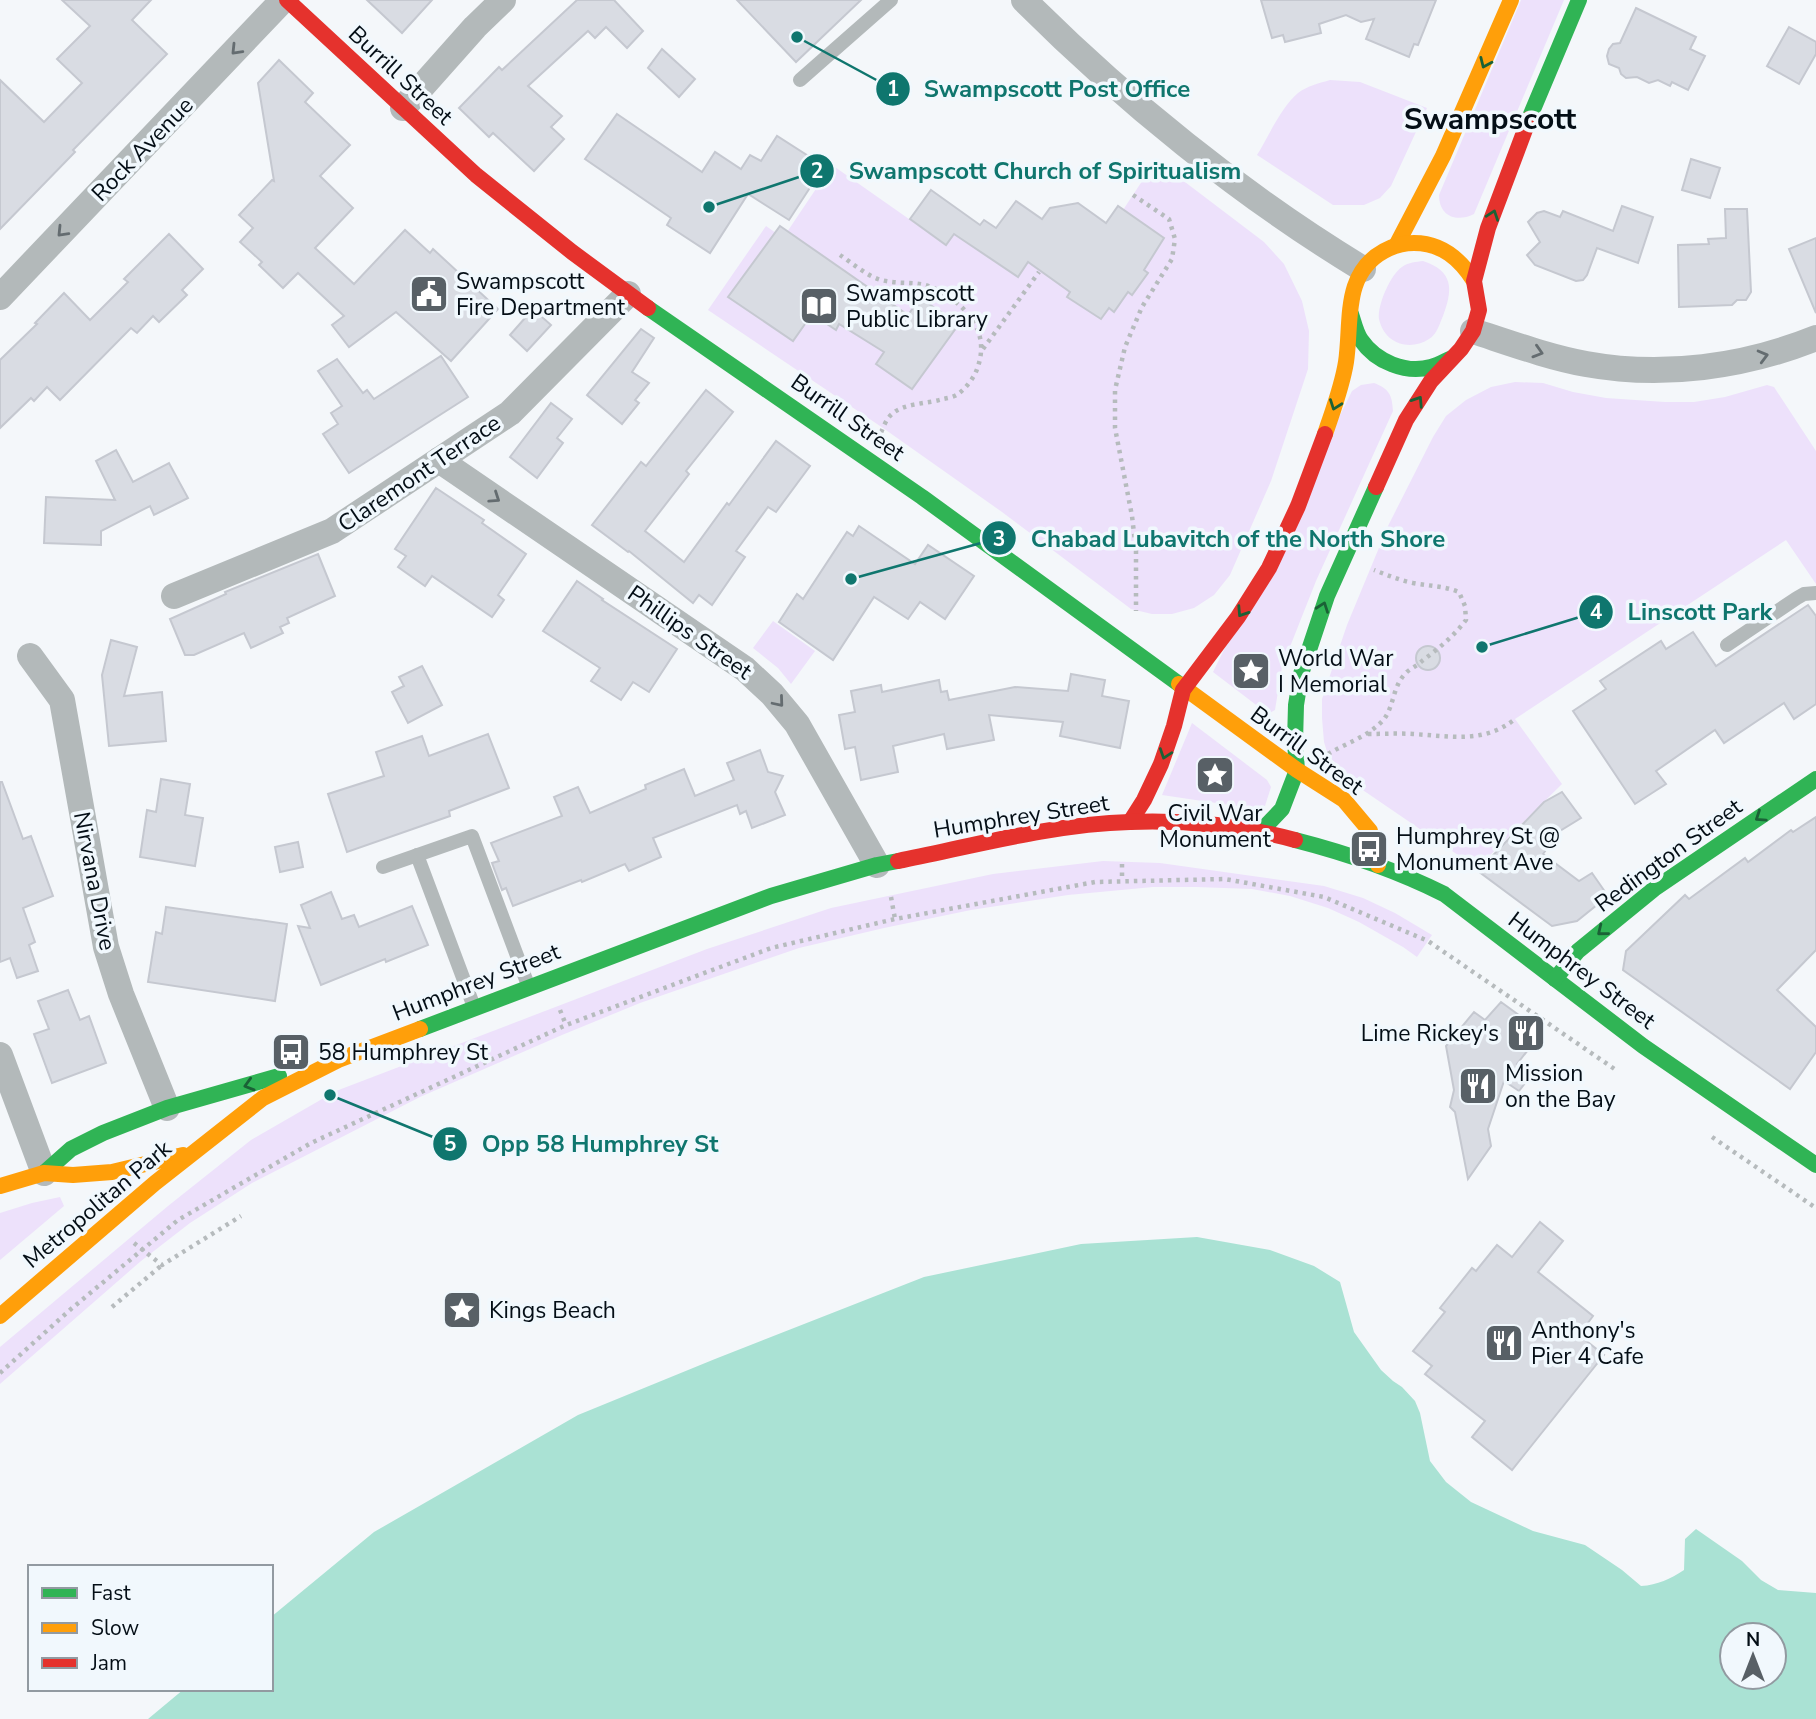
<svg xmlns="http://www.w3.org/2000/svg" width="1816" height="1719" font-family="'Nunito Sans',sans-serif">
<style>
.green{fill:#ede1fb}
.water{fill:#aae2d4;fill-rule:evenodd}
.building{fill:#d9dce3;stroke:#c5c8d0;stroke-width:2}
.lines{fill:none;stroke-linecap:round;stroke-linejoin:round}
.path{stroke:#b6bbbd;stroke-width:4.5;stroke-dasharray:3.5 5;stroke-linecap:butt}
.lane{stroke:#b3b9ba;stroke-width:14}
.street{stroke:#b3b9ba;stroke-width:26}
.fast{stroke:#30b455;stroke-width:16}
.slow{stroke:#ff9f0a;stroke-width:16}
.jam{stroke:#e5322d;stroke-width:16}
.oneway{stroke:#646c70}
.oneway2{stroke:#1a6136}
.labels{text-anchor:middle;stroke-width:7;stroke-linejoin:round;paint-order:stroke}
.street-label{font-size:23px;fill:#040e16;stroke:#f1f8fd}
.poi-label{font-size:23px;fill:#040e16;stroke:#f1f8fd;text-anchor:start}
.district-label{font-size:30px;font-weight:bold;fill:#040e16;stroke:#f1f8fd}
.leader{fill:none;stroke:#0f766e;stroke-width:2.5}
.callout-dot{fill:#0f766e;stroke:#f1f8fd;stroke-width:2.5}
.mark-label{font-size:21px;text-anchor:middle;font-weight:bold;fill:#fff}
.callout-label{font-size:24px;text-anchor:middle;font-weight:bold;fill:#0f766e;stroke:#f1f8fd;stroke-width:7;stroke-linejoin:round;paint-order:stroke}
</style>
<rect width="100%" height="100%" fill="#f4f7fa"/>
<!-- green -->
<g class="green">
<path d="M 1521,0 L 1564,0 L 1474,214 C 1456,223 1439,216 1439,195 Z"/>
<path d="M 1330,80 L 1360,82 L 1427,108 L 1391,186 L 1380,198 L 1364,205 L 1333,205 L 1257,155 C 1268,137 1282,106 1298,93 C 1307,86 1320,83 1330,80 Z"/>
<polygon points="1156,160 1264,242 1284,264 1302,301 1309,331 1308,369 1271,481 1230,575 1214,595 1194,608 1172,614 1152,614 1131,609 1002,512 883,428 708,310 766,226 783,238 832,165 946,245 967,216 980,225 984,220 996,228 1016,201 1042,219 1050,208 1067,205 1072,208 1077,202 1106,223 1118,206 1123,210"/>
<path d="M 1423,261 C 1454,271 1453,290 1443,316 C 1439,325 1437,334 1429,339 C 1409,352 1384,343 1379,319 C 1377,305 1391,274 1402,267 C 1409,262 1416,262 1423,261 Z"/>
<polygon points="1515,382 1543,383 1573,392 1606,398 1665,402 1694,402 1725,397 1767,385 1774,387 1816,451 1816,584 1786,540 1515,719 1562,784 1477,868 1351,782 1328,755 1324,742 1322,718 1322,699 1347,625 1388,526 1433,437 1446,416 1466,400 1491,387"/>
<path d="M 1374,383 C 1389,389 1392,394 1393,411 L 1316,581 L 1282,667 L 1275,710 L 1268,714 L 1213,672 L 1352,391 L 1361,385 Z"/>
<polygon points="773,621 815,651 791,684 778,668 753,648"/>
<polygon points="1192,723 1267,780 1271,787 1265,806 1256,809 1162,795"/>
<polygon points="1103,861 1160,863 1324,886 1363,898 1395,913 1432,935 1417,957 1403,947 1359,922 1328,908 1290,896 1252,889 1196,887 1153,887 1068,895 971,910 884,928 799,948 640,1003 562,1035 420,1097 252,1183 190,1223 141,1261 0,1384 0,1347 168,1206 251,1140 336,1091 707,949 831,908 993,874"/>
<polygon points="60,1197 64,1206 0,1260 0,1213 32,1203"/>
</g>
<!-- water -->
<path class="water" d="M 1197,1237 L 1270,1250 L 1314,1266 L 1340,1282 L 1354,1332 L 1381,1370 L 1393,1381 L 1402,1387 L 1415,1401 L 1420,1413 L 1430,1461 L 1446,1482 L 1471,1502 L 1533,1531 L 1585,1545 L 1622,1570 L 1641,1586 C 1658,1585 1670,1579 1684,1570 L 1685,1539 L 1696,1529 L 1742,1561 L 1761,1580 L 1778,1590 L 1816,1593 L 1816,1719 L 148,1719 L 184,1689 L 271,1689 L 271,1617 L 374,1532 L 578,1415 L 715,1359 L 924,1277 L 1081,1244 ZM 1732,1635 L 1774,1635 L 1774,1677 L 1732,1677 Z"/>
<!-- building -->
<g class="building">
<polygon points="62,0 151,0 132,20 167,54 73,150 75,152 0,229 0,80 44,122 82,83 57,59 90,26"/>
<polygon points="367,0 432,0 402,33"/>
<polygon points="577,0 614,0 643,31 627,48 606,27 595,38 588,31 528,86 562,116 551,127 564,139 534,171 493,133 489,137 459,108 499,67 502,70"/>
<polygon points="737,0 861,0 796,62"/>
<polygon points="1261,0 1436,0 1418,45 1414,44 1409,57 1366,39 1374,19 1361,22 1346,15 1319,24 1321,33 1285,42 1283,35 1272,38"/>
<polygon points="1636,8 1696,37 1690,49 1705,56 1688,90 1672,82 1670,86 1658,80 1649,83 1637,77 1626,78 1621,74 1619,68 1609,64 1607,56 1609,49 1613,44 1620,43"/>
<polygon points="1789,27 1816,42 1816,54 1799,84 1767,66"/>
<polygon points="662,49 695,79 679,97 648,68"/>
<polygon points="279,60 313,93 305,102 350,145 320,176 353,208 315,248 354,284 405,230 430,253 433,249 498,309 451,361 396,312 349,347 332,325 344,316 298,273 283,288 259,265 262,262 240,242 253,228 239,215 272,180 274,181 258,83"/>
<polygon points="617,114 702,172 715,152 741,169 750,155 761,161 777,136 824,166 789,220 748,194 710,253 667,225 671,218 585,159"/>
<polygon points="1691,159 1720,168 1710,198 1682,190"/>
<polygon points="931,190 980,225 984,220 996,228 1016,201 1042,219 1050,208 1078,203 1106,223 1118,206 1164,238 1144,270 1148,273 1132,295 1128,292 1114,312 1109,308 1101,319 1067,297 1070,292 1028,262 1018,277 954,234 946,245 910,219"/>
<polygon points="1622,206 1653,217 1638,263 1597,248 1587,275 1583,280 1576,281 1535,265 1527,255 1540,242 1528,222 1537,213 1544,211 1560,217 1563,211 1613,231"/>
<polygon points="1725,209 1747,209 1751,292 1746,300 1737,300 1732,305 1679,307 1678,245 1709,244 1708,239 1726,238"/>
<polygon points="780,226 908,315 920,298 959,324 912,389 876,364 884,352 839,324 836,330 812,314 793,341 728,297"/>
<polygon points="169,234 203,269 182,290 187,295 159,322 153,316 137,333 131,328 60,400 47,387 34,401 31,398 0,428 0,360 37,324 35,323 64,293 90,320 128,282 124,279"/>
<polygon points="1816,238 1816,313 1789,249"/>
<polygon points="533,309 551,325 527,351 510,335"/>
<polygon points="641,329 654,338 632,372 649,383 635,400 639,403 622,424 587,395"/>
<polygon points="441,356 468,397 349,473 323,434 338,424 331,413 342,406 318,371 337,359 363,393 367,390 374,399"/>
<polygon points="706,390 733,412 686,471 689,474 645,531 684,562 727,503 729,505 776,441 810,466 776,512 768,507 736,551 745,557 712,605 699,595 693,603 629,551 628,552 592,525 641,462 646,466"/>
<polygon points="551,403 572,419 557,438 563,443 537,478 510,457"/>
<polygon points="116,450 133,482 169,463 188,498 154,515 150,506 101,531 101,545 44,543 46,497 115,500 96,461"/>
<polygon points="436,488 484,520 482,523 526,554 498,595 504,600 492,617 432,576 425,586 398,567 406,556 395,549"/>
<polygon points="859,526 915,564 928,545 974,576 945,619 920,602 908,619 874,597 833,660 779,622 797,594 803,599 847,532 853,536"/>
<polygon points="318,554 335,596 287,618 289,623 280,627 283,633 251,648 244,633 194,655 185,655 170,619 226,594 225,592"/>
<polygon points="577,581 603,599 602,600 677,649 649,692 633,682 621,700 591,681 600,668 543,631"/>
<polygon points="1808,605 1816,616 1816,704 1794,719 1784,703 1724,743 1715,730 1656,771 1666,784 1635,804 1573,711 1606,689 1600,681 1661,641 1666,649 1693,632 1716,666"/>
<polygon points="111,640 137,647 124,696 162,692 166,741 109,746 102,675"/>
<circle cx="1428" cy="658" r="12"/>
<polygon points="422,666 442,705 408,723 392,692 404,686 399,677"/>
<polygon points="1071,674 1105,680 1102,696 1129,701 1120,748 1060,736 1063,722 989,715 994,740 947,749 944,734 893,746 898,772 861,780 855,747 845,749 839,715 855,712 851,691 881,685 882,692 939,680 941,692 947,691 949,700 1015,687 1068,691"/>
<polygon points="488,734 509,788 449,811 450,816 347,852 328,794 384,776 376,752 422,736 429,756"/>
<polygon points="760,750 768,772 783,776 775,792 785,815 752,828 746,811 740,814 737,805 653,838 661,857 629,871 625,864 582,882 581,880 513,906 506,888 502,890 492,863 499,861 491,843 562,816 554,797 578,787 590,813 646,789 645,785 684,769 695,796 734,780 727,763"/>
<polygon points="161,779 190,784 185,815 203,818 195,866 140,857 147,810 156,812"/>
<polygon points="0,782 2,782 23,839 31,836 53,896 23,908 35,942 29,945 38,971 17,978 10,958 0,962"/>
<polygon points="1562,792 1581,818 1560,831 1543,854 1579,881 1592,873 1608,896 1577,921 1552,926 1478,871 1544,802"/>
<polygon points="1816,817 1816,950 1777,990 1816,1027 1816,1052 1790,1089 1623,970 1626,951 1685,895 1689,899 1745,858 1748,862 1791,830 1793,832"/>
<polygon points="298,842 303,867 280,872 275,847"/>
<polygon points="331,892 342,919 354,915 359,927 412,906 428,945 386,962 385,959 321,985 298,926 310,928 301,905"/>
<polygon points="166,907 287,924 275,1001 148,982 156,932 162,934"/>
<polygon points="68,990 80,1020 89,1016 106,1063 52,1083 34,1034 49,1029 38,1001"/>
<polygon points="1501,1002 1542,1032 1517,1064 1532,1074 1519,1091 1504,1081 1488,1129 1491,1146 1468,1179 1455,1112 1450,1107 1454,1090 1446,1046 1474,1012 1485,1020"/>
<polygon points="1540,1222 1563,1241 1538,1272 1593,1316 1579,1335 1604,1355 1512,1470 1472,1437 1485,1421 1425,1374 1432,1366 1413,1351 1445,1312 1440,1308 1472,1268 1476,1271 1497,1245 1512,1257"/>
</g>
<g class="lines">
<!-- path -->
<g class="path">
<polyline points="1133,195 1169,219 1175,239 1172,259 1142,307 1125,347 1115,390 1115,428 1132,516 1136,550 1136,611"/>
<path d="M 840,255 C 852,263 867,276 881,280 C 905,286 919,278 943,293 C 974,312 991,339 975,374 C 971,381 965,389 958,394 C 954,397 948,398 943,399 C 927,404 904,403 892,414 C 887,418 883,427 881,433"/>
<polyline points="983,349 1039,272"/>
<path d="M 1368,734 C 1383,734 1398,733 1413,734 C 1450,736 1484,744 1515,719"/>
<path d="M 1328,754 C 1346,743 1370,736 1384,719 C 1394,706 1393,686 1405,674 C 1409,669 1417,666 1422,661 C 1438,649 1454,636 1466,620 L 1465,606 L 1459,592 C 1444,586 1429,586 1413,583 C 1399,580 1387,575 1374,570"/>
<polyline points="1122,864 1122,881"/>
<polyline points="891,897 895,919"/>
<polyline points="560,1010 566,1025"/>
<polyline points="1712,1137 1816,1208"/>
<polyline points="134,1243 162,1265 241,1216"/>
<polyline points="112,1307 162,1265"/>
<polyline points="0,1373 71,1309 178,1220 311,1143 566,1025 771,948 895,919 1095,882 1225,879 1324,897 1428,941 1616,1070"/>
</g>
<!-- lane -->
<g class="lane">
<polyline points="800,80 891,0"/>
<polyline points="1727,645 1797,598 1804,594 1816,593"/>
<polyline points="417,855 474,1007"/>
<polyline points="383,867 472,836 528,985"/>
</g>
<!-- street -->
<g class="street">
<path d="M 1024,0 C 1123,99 1242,196 1363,269"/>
<polyline points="403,108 475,27 503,0"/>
<polyline points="0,297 283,0"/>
<path d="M 1473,331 C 1510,343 1548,357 1586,364 C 1663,378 1744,367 1816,338"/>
<polyline points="439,460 745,669 772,694 797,724 877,865"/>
<polyline points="174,596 332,531 510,413 628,294"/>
<polyline points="30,656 62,700 106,947 121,994 167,1108"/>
<polyline points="0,1055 44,1173"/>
</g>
<!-- fast -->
<g class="fast">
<polyline points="1529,119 1579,0"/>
<polyline points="648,308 922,497 1179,684"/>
<path d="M 1351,314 C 1354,323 1356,333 1361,340 C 1376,362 1406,374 1431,367 C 1438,365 1445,361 1452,358"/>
<polyline points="1261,831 1282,809 1297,770 1295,742 1296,705 1301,674 1327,596 1376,487"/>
<path d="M 1295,840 C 1346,853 1396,870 1444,894 L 1643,1046 L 1816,1165"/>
<polyline points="1555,979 1578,951 1654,889 1816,779"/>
<polyline points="420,1029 771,896 877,865 898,861"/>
<polyline points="44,1173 71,1149 103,1133 167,1108 279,1076"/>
</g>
<!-- slow -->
<g class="slow">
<polyline points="1397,244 1443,156 1511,0"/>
<path d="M 1325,434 C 1333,410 1342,387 1346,362 C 1352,322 1342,274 1384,251 C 1393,246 1403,243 1414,243 C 1442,243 1460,259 1474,281"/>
<polyline points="1179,684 1297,770 1344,800 1370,831 1378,865"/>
<polyline points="0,1186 44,1173 73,1175 112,1172 183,1155"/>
<polyline points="0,1316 155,1183 263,1098 338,1060 420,1029"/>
</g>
<!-- jam -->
<g class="jam">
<polyline points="287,0 476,175 572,252 648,308"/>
<polyline points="1376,487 1406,420 1431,381 1461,349 1473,331 1479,310 1474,281 1488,228 1529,119"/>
<polyline points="1130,822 1144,800 1161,764 1174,726 1183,690 1238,617 1269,568 1298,506 1325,434"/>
<path d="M 898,861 C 973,846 1053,824 1130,822 C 1184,820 1243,826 1295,840"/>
</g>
</g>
<!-- one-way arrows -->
<defs><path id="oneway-chevron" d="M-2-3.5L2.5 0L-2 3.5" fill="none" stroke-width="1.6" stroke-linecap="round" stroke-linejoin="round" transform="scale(1.75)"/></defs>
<g class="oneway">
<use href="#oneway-chevron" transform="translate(236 50) rotate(134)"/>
<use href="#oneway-chevron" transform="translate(62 232) rotate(134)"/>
<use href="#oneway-chevron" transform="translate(1538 352) rotate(17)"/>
<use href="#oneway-chevron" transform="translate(1763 356) rotate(-15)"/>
<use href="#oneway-chevron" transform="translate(495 498) rotate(34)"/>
<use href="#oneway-chevron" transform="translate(779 702) rotate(50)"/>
</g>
<g class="oneway2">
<use href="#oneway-chevron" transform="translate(1485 63) rotate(114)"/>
<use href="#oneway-chevron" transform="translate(1493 215) rotate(-71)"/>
<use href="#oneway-chevron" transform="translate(1418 401) rotate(-57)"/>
<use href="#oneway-chevron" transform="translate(1335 405) rotate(110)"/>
<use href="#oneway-chevron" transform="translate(1323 607) rotate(-70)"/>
<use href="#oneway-chevron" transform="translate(1242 612) rotate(123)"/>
<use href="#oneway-chevron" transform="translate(1165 754) rotate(109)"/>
<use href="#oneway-chevron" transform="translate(1760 817) rotate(146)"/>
<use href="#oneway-chevron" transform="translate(1602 931) rotate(141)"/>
<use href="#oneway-chevron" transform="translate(249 1085) rotate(164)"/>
</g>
<!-- icons -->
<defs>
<g id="civic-square" transform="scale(2.0125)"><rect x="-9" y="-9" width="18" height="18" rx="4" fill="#586066" stroke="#f1f8fd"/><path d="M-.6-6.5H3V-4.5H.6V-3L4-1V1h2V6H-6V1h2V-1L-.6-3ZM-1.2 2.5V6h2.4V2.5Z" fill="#fff"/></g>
<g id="library-square" transform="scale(2.0125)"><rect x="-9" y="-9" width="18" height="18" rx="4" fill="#586066" stroke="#f1f8fd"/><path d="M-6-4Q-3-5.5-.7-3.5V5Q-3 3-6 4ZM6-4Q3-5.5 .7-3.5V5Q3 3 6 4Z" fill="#fff"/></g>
<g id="sight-square" transform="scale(2.0125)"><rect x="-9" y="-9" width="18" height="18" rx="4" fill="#586066" stroke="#f1f8fd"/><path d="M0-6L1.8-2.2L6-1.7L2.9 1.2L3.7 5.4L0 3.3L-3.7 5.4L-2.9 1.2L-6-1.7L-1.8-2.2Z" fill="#fff"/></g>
<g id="bus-square" transform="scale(2.0125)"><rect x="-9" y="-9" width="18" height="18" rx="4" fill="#586066" stroke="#f1f8fd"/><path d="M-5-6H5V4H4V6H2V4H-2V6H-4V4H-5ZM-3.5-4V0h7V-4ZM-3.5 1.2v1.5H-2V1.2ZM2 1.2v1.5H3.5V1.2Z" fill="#fff"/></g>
<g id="restaurant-square" transform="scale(2.0125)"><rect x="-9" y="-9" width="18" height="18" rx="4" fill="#586066" stroke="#f1f8fd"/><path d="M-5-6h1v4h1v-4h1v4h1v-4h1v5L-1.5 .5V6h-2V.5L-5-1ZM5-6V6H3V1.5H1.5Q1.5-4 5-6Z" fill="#fff"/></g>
</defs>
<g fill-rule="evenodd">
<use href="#civic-square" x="429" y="294"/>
<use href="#library-square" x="819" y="306"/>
<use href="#sight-square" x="1251" y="671"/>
<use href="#sight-square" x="1215" y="775"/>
<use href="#bus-square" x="1369" y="849"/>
<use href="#restaurant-square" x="1526" y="1033"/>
<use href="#bus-square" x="291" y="1052"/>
<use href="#restaurant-square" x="1478" y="1086"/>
<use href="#sight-square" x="462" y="1310"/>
<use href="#restaurant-square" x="1504" y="1343"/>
</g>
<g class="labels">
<!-- street labels -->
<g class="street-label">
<text transform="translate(401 75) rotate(43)" y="8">Burrill Street</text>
<text transform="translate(142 149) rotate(-46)" y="8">Rock Avenue</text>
<text transform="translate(848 417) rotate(35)" y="8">Burrill Street</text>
<text transform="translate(419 473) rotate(-34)" y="8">Claremont Terrace</text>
<text transform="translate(690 632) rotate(35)" y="8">Phillips Street</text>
<text transform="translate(1307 750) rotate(36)" y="8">Burrill Street</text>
<text transform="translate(1021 816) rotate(-9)" y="8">Humphrey Street</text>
<text transform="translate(1668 855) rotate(-36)" y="8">Redington Street</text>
<text transform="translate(95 881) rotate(79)" y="8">Nirvana Drive</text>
<text transform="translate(1582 970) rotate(37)" y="8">Humphrey Street</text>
<text transform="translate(476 982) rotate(-21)" y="8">Humphrey Street</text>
<text transform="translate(97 1204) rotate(-40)" y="8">Metropolitan Park</text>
</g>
<!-- poi labels -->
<g class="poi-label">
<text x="456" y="289">Swampscott<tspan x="456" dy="26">Fire Department</tspan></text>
<text x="846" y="301">Swampscott<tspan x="846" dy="26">Public Library</tspan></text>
<text x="1278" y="666">World War<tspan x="1278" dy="26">I Memorial</tspan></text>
<text x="1215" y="821" text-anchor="middle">Civil War<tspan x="1215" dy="26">Monument</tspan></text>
<text x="1396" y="844">Humphrey St @<tspan x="1396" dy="26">Monument Ave</tspan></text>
<text x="1499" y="1041" text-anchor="end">Lime Rickey's</text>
<text x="318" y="1060">58 Humphrey St</text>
<text x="1505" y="1081">Mission<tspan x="1505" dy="26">on the Bay</tspan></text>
<text x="489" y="1318">Kings Beach</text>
<text x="1531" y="1338">Anthony's<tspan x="1531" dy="26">Pier 4 Cafe</tspan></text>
</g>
<!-- district labels -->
<g class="district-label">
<text x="1490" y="129">Swampscott</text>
</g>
</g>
<!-- callouts -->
<path class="leader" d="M797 37L893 89M709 207L817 171M851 579L999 538M1482 647L1596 612M330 1095L450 1144"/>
<g class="callout-dot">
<circle cx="797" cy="37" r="7"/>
<circle cx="709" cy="207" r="7"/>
<circle cx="851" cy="579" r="7"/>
<circle cx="1482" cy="647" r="7"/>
<circle cx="330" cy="1095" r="7"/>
<circle cx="893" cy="89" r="18"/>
<circle cx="817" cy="171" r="18"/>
<circle cx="999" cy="538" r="18"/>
<circle cx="1596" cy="612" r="18"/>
<circle cx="450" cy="1144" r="18"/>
</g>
<g class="mark-label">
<text x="893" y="96">1</text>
<text x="817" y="178">2</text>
<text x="999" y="546">3</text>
<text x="1596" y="619">4</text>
<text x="450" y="1151">5</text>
</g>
<g class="callout-label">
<text x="1057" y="97">Swampscott Post Office</text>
<text x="1045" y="179">Swampscott Church of Spiritualism</text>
<text x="1238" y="547">Chabad Lubavitch of the North Shore</text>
<text x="1700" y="620">Linscott Park</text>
<text x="600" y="1152">Opp 58 Humphrey St</text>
</g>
<!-- legend -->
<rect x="28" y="1565" width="245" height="126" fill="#f1f8fd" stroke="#929aa1" stroke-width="2"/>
<rect x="42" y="1588" width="35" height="10" fill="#30b455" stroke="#929aa1" stroke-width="2"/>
<text x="91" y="1600" font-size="21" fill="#040e16">Fast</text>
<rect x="42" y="1623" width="35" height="10" fill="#ff9f0a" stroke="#929aa1" stroke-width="2"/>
<text x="91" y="1635" font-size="21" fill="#040e16">Slow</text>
<rect x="42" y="1658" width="35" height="10" fill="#e5322d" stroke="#929aa1" stroke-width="2"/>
<text x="91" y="1670" font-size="21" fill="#040e16">Jam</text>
<!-- north arrow -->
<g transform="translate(1753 1656)"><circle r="33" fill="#f1f8fd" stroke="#929aa1" stroke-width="2"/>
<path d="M0-5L12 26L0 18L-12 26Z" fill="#586066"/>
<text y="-10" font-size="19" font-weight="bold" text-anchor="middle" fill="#040e16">N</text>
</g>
</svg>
